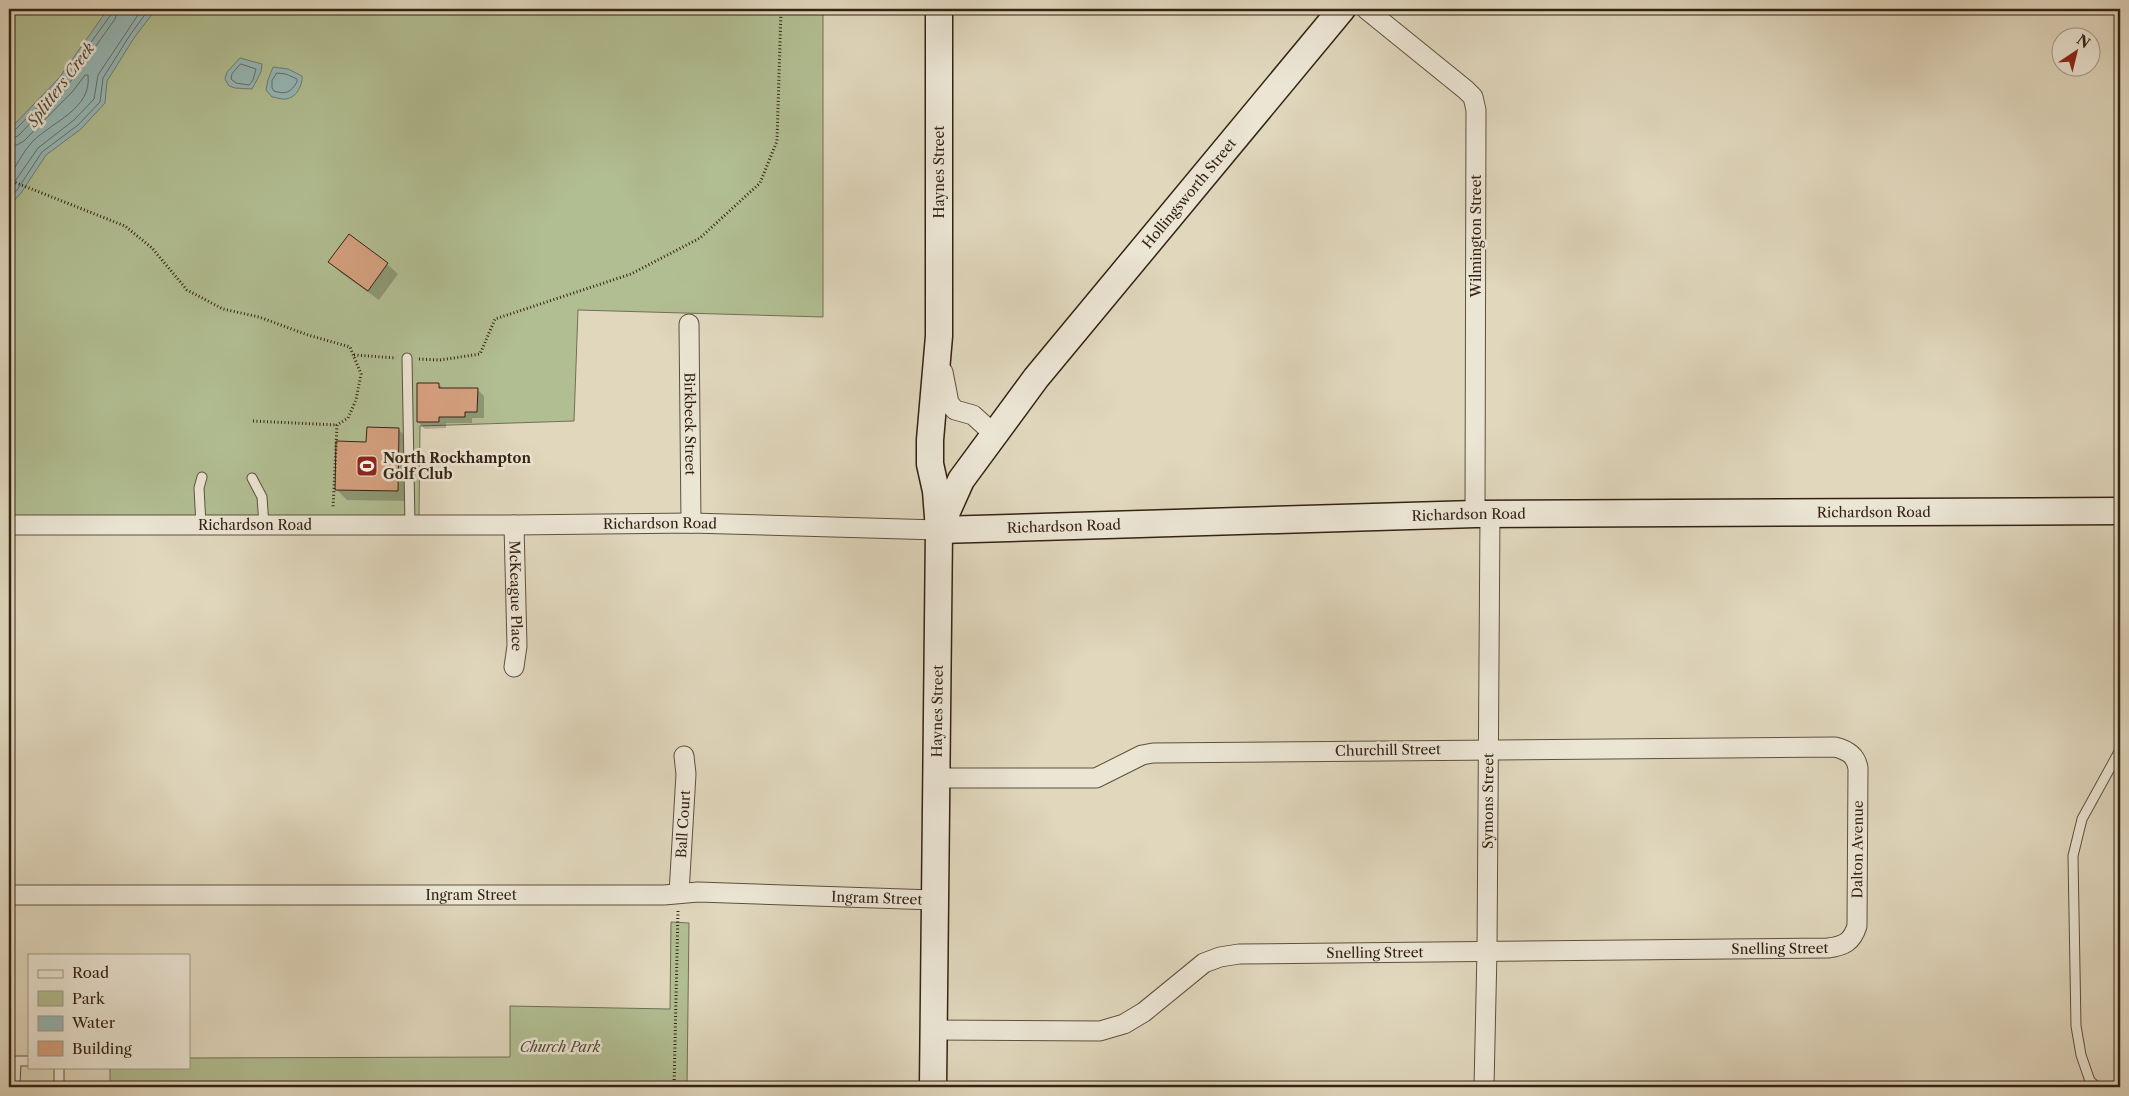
<svg xmlns="http://www.w3.org/2000/svg" width="2129" height="1096" font-family="'Libre Caslon Text',serif">
<style>
.green{fill:#b1be92;stroke:#727052}
.water{fill:#95b8b7;stroke:#6e7c75}
.shadow{fill:#0003}
.lines{fill:none;stroke-linecap:round;stroke-linejoin:round}
.shore{stroke:#646e65;stroke-width:1}
.building{fill:#d6a180;stroke:#342313}
.lane-casing{stroke:#5f503e;stroke-width:11}
.street-casing{stroke:#5f503e;stroke-width:21}
.secondary-casing{stroke:#342313;stroke-width:29}
.path{stroke:#342313;stroke-width:3;stroke-dasharray:1 2.5;stroke-linecap:butt}
.lane{stroke:#ebe5d4;stroke-width:9}
.street{stroke:#ebe5d4;stroke-width:19}
.secondary{stroke:#ebe5d4;stroke-width:26}
.labels{text-anchor:middle;stroke-width:5;stroke-linejoin:round;paint-order:stroke}
.street-label{font-size:14px;fill:#342313;stroke:#ebe5d4}
.poi-label{font-size:14px;font-weight:bold;fill:#342313;stroke:#ebe5d4;text-anchor:start}
.park-label{font-size:14px;font-style:italic;fill:#534a33;stroke:#ebe5d4}
.water-label{font-size:15px;font-style:italic;fill:#4c483c;stroke:#ebe5d4}
</style>
<rect width="100%" height="100%" fill="#e0d7bd"/>
<filter id="stains"><feTurbulence type="fractalNoise" baseFrequency=".004" numOctaves="4"/><feColorMatrix values="0 0 0 0 .2 0 0 0 0 .09 0 0 0 0 .02 0 0 0 .5 -.17"/></filter>
<radialGradient id="worn" r=".72"><stop offset=".6" stop-color="#630" stop-opacity="0"/><stop offset="1" stop-color="#630" stop-opacity=".3"/></radialGradient>
<!-- green -->
<g class="green">
<polygon points="9,9 823,9 823,317 578,310 574,421 420,426 419,518 9,517"/>
<polygon points="671,922 689,923 687,1087 110,1087 110,1067 189,1067 189,1058 510,1057 510,1006 670,1009"/>
</g>
<!-- water -->
<g class="water">
<polygon points="108,9 156,9 134,38 107,81 105,103 81,129 46,155 21,193 9,206 9,130 59,78"/>
<polygon points="240,58 262,64 261,72 252,89 235,88 229,86 225,79 227,72"/>
<path d="M 273,67 L 288,69 L 302,76 C 303,85 296,98 286,99 C 282,100 276,97 272,97 L 266,90 L 268,80 Z"/>
</g>
<!-- shadow -->
<g class="shadow">
<polygon points="349,236 387,264 398,274 379,300 341,273 330,262"/>
<polygon points="439,384 443,389 477,389 484,396 484,418 472,418 472,423 446,423 446,428 425,429 418,422"/>
<polygon points="398,429 409,440 408,501 347,500 336,489"/>
</g>
<g class="lines">
<!-- shore -->
<g class="shore">
<polygon points="241,64 256,69 253,80 249,85 236,83 231,79 232,74"/>
<path d="M 277,73 L 286,74 L 297,79 L 297,82 C 291,92 286,95 274,91 L 272,88 L 272,81 Z"/>
<polyline points="9,133 14,131 63,81 110,16 112,9"/>
<polyline points="9,139 18,136 68,85 115,19 118,9"/>
<path d="M 9,147 L 17,145 L 24,141 L 73,91 L 85,75 L 88,75 C 92,109 53,121 32,142 C 23,152 16,166 9,177"/>
<polyline points="9,190 38,148 74,120 94,99 98,75 142,9"/>
<polyline points="9,199 17,190 42,152 78,125 100,102 103,78 130,35 149,9"/>
</g>
</g>
<!-- building -->
<g class="building">
<polygon points="349,234 388,263 368,291 328,262"/>
<polygon points="417,383 439,383 439,388 478,388 477,412 465,412 465,417 439,417 439,422 417,422"/>
<polygon points="367,427 399,428 398,491 335,490 336,441 366,442"/>
</g>
<g class="lines">
<!-- lane casing -->
<g class="lane-casing">
<g id="lane">
<polyline points="407,358 410,525"/>
<polyline points="252,478 262,497 264,525"/>
<polyline points="201,525 199,488 202,477"/>
<polyline points="15,1087 16,1061 29,1061"/>
<polyline points="59,1087 59,1067"/>
<polyline points="2097,1087 2090,1081 2081,1055 2076,1026 2073,856 2082,819 2120,750"/>
</g>
</g>
<!-- street casing -->
<g class="street-casing">
<g id="street">
<polyline points="1366,9 1466,90 1473,97 1476,110 1475,514"/>
<path id="s1" d="M 689,324 L 691,523"/>
<polyline points="943,372 949,403 955,410 973,415 995,435"/>
<path id="s2" d="M 9,525 L 514,525 L 691,523 L 939,530"/>
<path id="s3" d="M 514,525 L 517,646 L 514,667"/>
<path id="s4" d="M 679,893 L 686,774 L 684,756"/>
<path id="s5" d="M 9,895 L 664,895 L 698,892 L 934,900"/>
<path id="s6" d="M 933,1030 L 1100,1031 L 1124,1024 L 1144,1012 L 1204,963 L 1220,957 L 1239,954 L 1828,948 C 1844,946 1852,942 1857,926 L 1858,768 C 1856,755 1847,750 1835,747 L 1153,753 L 1142,755 L 1096,778 L 937,778"/>
<path id="s7" d="M 1484,1087 L 1487,951 L 1490,514"/>
</g>
</g>
<!-- secondary casing -->
<g class="secondary-casing">
<g id="secondary">
<path id="s8" d="M 940,527 L 961,480 L 1036,378 L 1342,9"/>
<path id="s9" d="M 939,530 L 1475,514 L 2120,511"/>
<path id="s10" d="M 933,1087 C 934,901 938,716 939,530 L 936,491 L 930,464 L 930,440 L 939,336 L 939,9"/>
</g>
</g>
<!-- path -->
<g class="path">
<polyline points="9,180 125,226 152,248 187,290 223,309 259,317 308,335 350,347 361,374 356,400 348,418 337,425 333,508"/>
<polyline points="354,355 396,358"/>
<polyline points="419,359 440,360 480,354 495,319 631,274 700,238 760,183 777,141 781,9"/>
<polyline points="253,421 337,425"/>
<polyline points="674,1087 678,911"/>
</g>
<!-- lane -->
<use href="#lane" class="lane"/>
<!-- street -->
<use href="#street" class="street"/>
<!-- secondary -->
<use href="#secondary" class="secondary"/>
</g>
<!-- icons -->
<defs>
<g id="stadium-square" transform="scale(1.125)"><rect x="-9" y="-9" width="18" height="18" rx="4" fill="#8f2418" stroke="#ebe5d4"/><path d="M0-5a6.5 5 0 1 0 0 10a6.5 5 0 1 0 0-10ZM-3.5-1.8h7v3.6h-7Z" fill="#fff"/></g>
</defs>
<g fill-rule="evenodd">
<use href="#stadium-square" x="367" y="466"/>
</g>
<g class="labels">
<!-- street labels -->
<g class="street-label">
<text transform="translate(939 172) rotate(-90)" y="5">Haynes Street</text>
<text dy="5" stroke="none"><textPath href="#s8" startOffset="418">Hollingsworth Street</textPath></text>
<text transform="translate(1476 236) rotate(-90)" y="5">Wilmington Street</text>
<text dy="5" stroke="none"><textPath href="#s1" startOffset="100">Birkbeck Street</textPath></text>
<text dy="5" stroke="none"><textPath href="#s9" startOffset="935">Richardson Road</textPath></text>
<text dy="5" stroke="none"><textPath href="#s9" startOffset="530">Richardson Road</textPath></text>
<text dy="5" stroke="none"><textPath href="#s2" startOffset="651">Richardson Road</textPath></text>
<text dy="5" stroke="none"><textPath href="#s2" startOffset="246">Richardson Road</textPath></text>
<text dy="5" stroke="none"><textPath href="#s9" startOffset="125">Richardson Road</textPath></text>
<text dy="5" stroke="none"><textPath href="#s3" startOffset="71">McKeague Place</textPath></text>
<text dy="5" stroke="none"><textPath href="#s10" startOffset="376">Haynes Street</textPath></text>
<text transform="translate(1388 750) rotate(-1)" y="5">Churchill Street</text>
<text dy="5" stroke="none"><textPath href="#s7" startOffset="286">Symons Street</textPath></text>
<text dy="5" stroke="none"><textPath href="#s4" startOffset="69">Ball Court</textPath></text>
<text dy="5" stroke="none"><textPath href="#s6" startOffset="1034">Dalton Avenue</textPath></text>
<text dy="5" stroke="none"><textPath href="#s5" startOffset="462">Ingram Street</textPath></text>
<text dy="5" stroke="none"><textPath href="#s5" startOffset="868">Ingram Street</textPath></text>
<text dy="5" stroke="none"><textPath href="#s6" startOffset="870">Snelling Street</textPath></text>
<text dy="5" stroke="none"><textPath href="#s6" startOffset="465">Snelling Street</textPath></text>
</g>
<!-- poi labels -->
<g class="poi-label">
<text x="383" y="463">North Rockhampton<tspan x="383" dy="16">Golf Club</tspan></text>
</g>
<!-- park labels -->
<g class="park-label">
<text x="560" y="1052">Church Park</text>
</g>
<!-- water labels -->
<g class="water-label">
<text transform="translate(61 85) rotate(-53)" y="5">Splitters Creek</text>
</g>
</g>
<!-- margin -->
<rect width="2129" height="1096" fill="none" stroke="#e0d7bd" stroke-width="30"/>
<rect x="10" y="10" width="2109" height="1076" fill="none" stroke="#342313" stroke-width="2.5"/>
<rect x="15" y="15" width="2099" height="1066" fill="none" stroke="#342313"/>
<!-- legend -->
<rect x="28" y="954" width="162" height="115" fill="#ebe5d4" stroke="#a29787"/>
<rect x="38" y="970" width="25" height="8" fill="#ebe5d4" stroke="#a29787"/>
<text x="72" y="978" font-size="15" fill="#342313">Road</text>
<rect x="38" y="991" width="25" height="15" fill="#b1be92" stroke="#a29787"/>
<text x="72" y="1004" font-size="15" fill="#342313">Park</text>
<rect x="38" y="1016" width="25" height="15" fill="#95b8b7" stroke="#a29787"/>
<text x="72" y="1028" font-size="15" fill="#342313">Water</text>
<rect x="38" y="1041" width="25" height="15" fill="#d6a180" stroke="#a29787"/>
<text x="72" y="1054" font-size="15" fill="#342313">Building</text>
<!-- north arrow -->
<g transform="translate(2076 52) rotate(35)"><circle r="24" fill="#ebe5d4" stroke="#a29787"/>
<path d="M0-4L9 19L0 12L-9 19Z" fill="#8f2418"/>
<text y="-8" font-size="14" font-weight="bold" text-anchor="middle" fill="#342313">N</text>
</g>
<rect width="100%" height="100%" filter="url(#stains)"/>
<rect width="100%" height="100%" fill="url(#worn)"/>
</svg>
